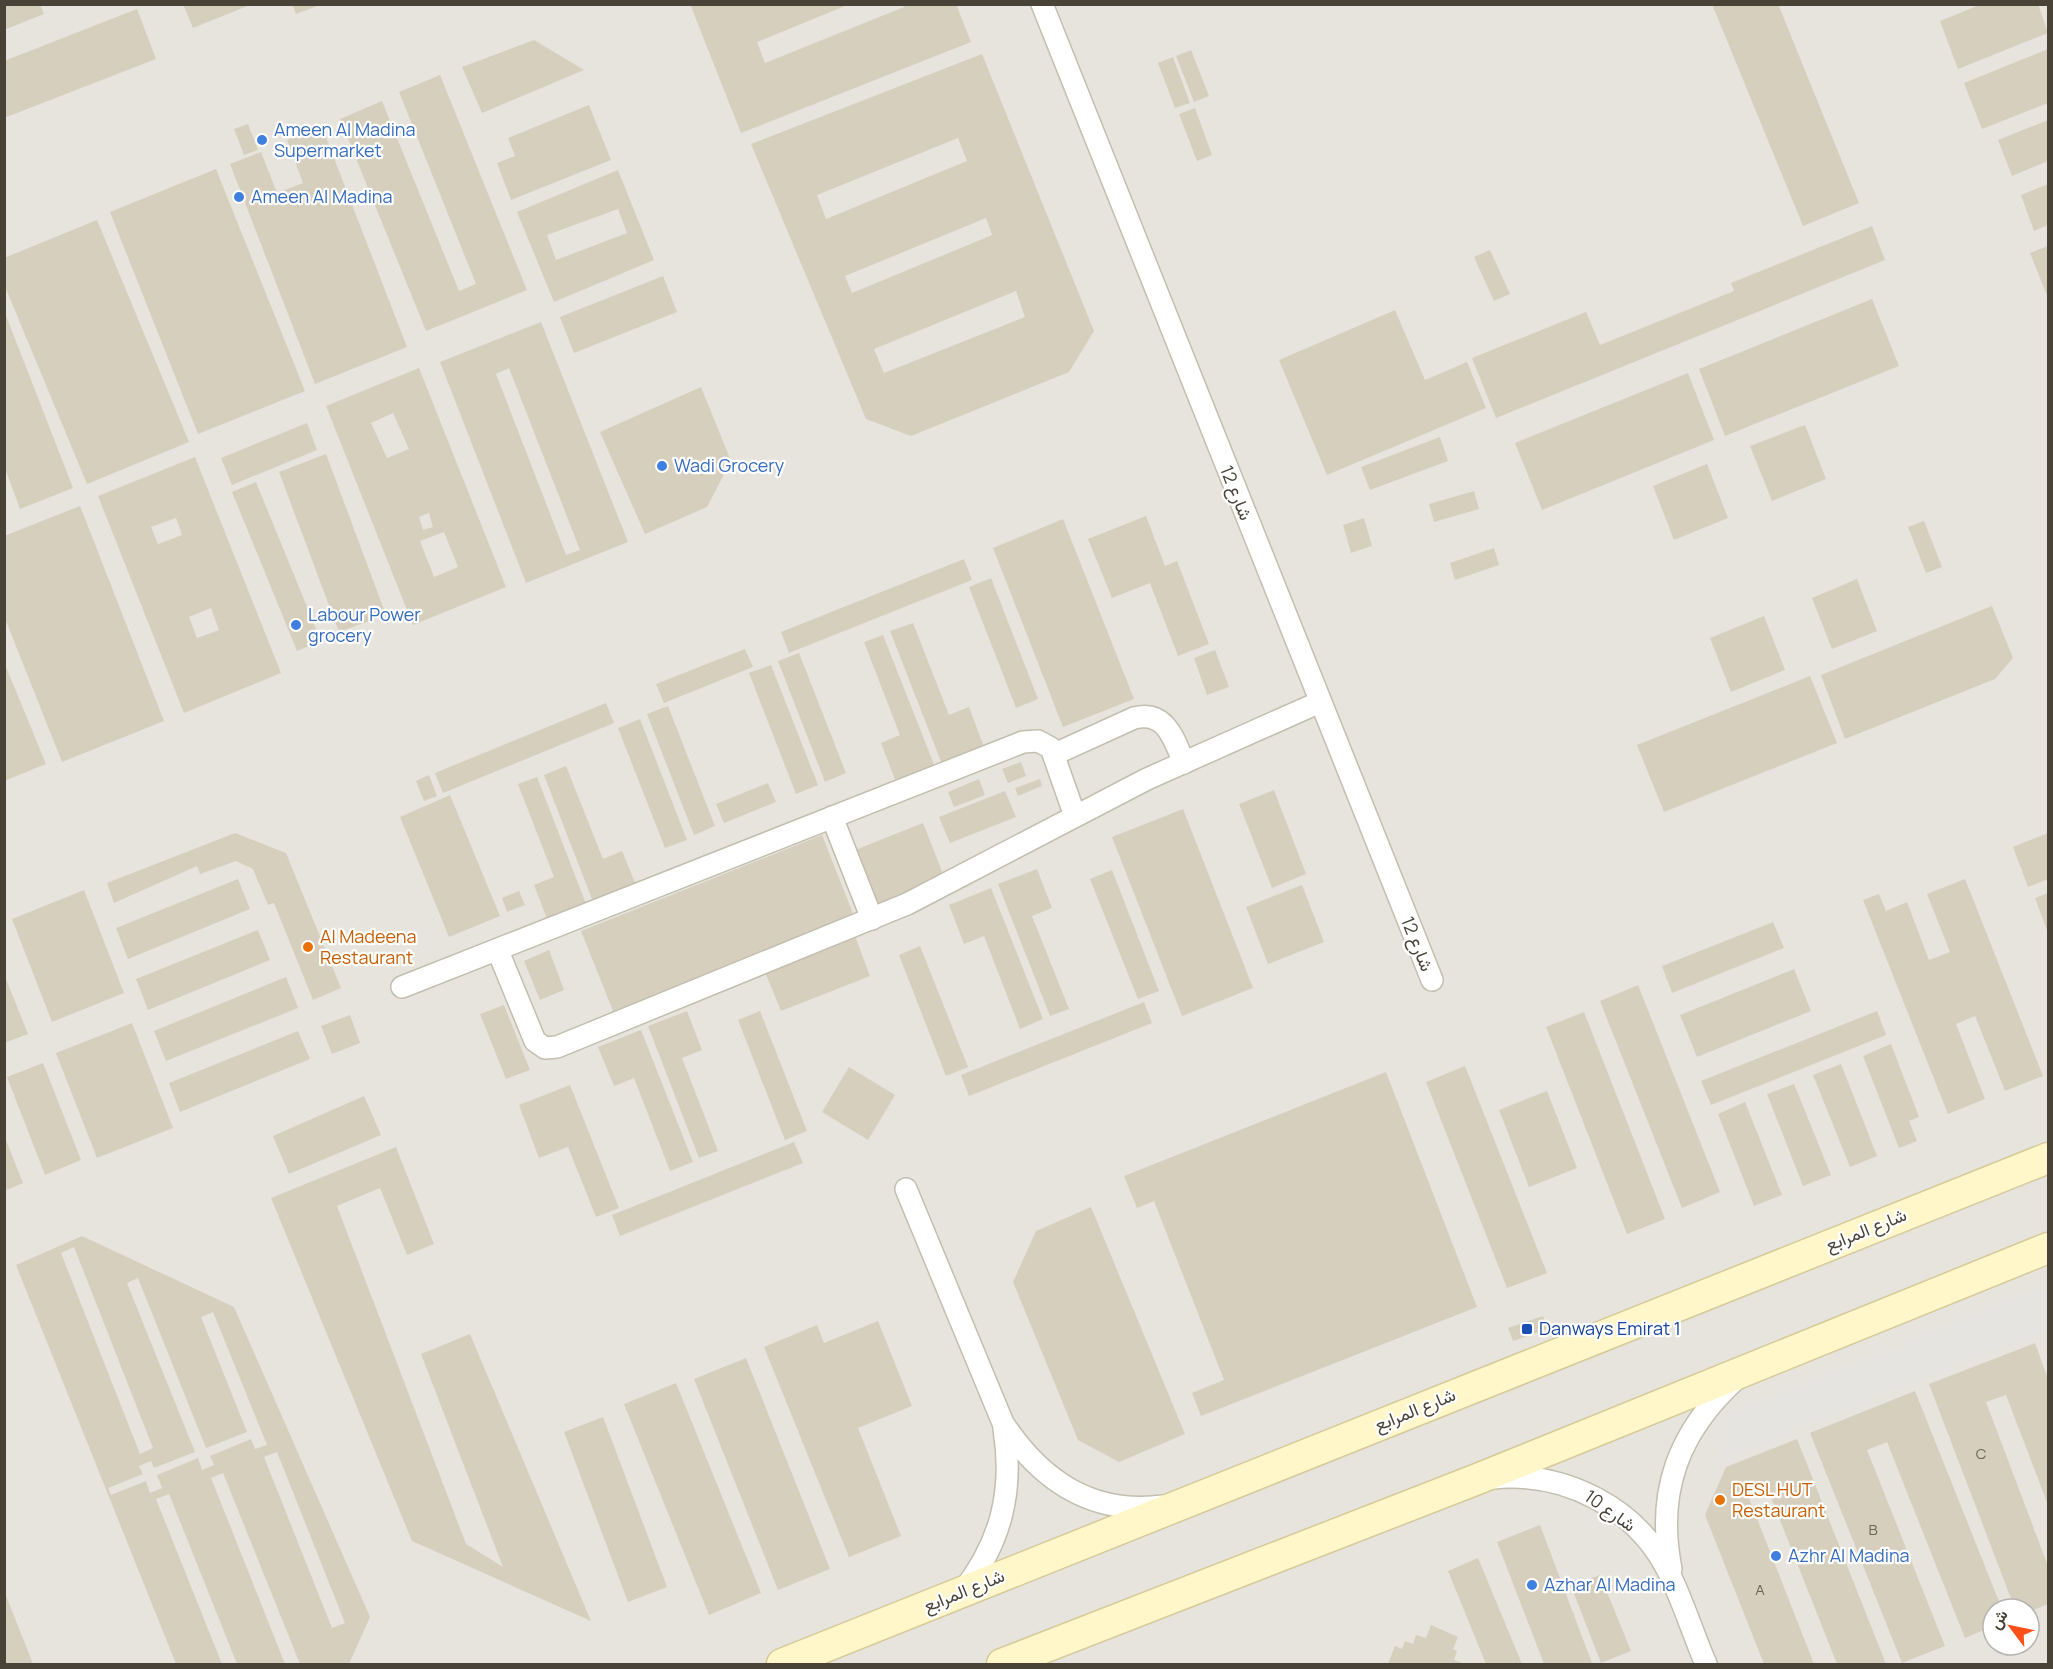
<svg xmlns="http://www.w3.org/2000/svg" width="2053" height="1669" font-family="Manrope,Vazirmatn,sans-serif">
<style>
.industrial{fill:#e7e4de;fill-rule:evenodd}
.parking{fill:#e6e4e1}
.building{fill:#d6cfbe;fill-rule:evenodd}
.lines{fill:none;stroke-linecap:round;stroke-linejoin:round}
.minor-casing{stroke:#c3beae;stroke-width:24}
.secondary-casing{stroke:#d5ca99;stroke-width:33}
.minor{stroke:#fff;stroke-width:21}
.secondary{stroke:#fff7c9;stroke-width:30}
.shop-dot{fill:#3f7fe0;stroke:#fff;stroke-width:2}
.food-dot{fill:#e8710a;stroke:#fff;stroke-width:2}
.transit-dot{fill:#1a4fb4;stroke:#fff;stroke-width:2}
.labels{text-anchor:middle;stroke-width:4.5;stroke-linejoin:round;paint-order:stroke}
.number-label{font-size:15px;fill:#6c6659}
.shop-label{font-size:18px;fill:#366cbe;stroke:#fff;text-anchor:start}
.street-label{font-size:18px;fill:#494337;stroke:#fff}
.food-label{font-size:18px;fill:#c56008;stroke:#fff;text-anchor:start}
.transit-label{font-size:18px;fill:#164399;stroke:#fff;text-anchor:start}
</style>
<rect width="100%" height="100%" fill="#f5f2e9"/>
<!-- industrial -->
<path class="industrial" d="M 5,5 L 2048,5 L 2048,1664 L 5,1664 ZM 1993,1609 L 2029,1609 L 2029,1645 L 1993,1645 Z"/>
<!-- parking -->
<polygon class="parking" points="2048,1285 2048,1329 1726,1459 1714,1421"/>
<!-- building -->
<g class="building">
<polygon points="4,4 40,4 44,14 4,30"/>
<polygon points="183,4 250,4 250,5 193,28"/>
<polygon points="292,4 320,4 320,5 296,14"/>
<polygon points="690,4 850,4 757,42 765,63 904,7 903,4 956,4 971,42 741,133"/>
<polygon points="1712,4 1778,4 1859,203 1803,226"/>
<polygon points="1982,4 2038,4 2048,33 1958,69 1940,21"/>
<polygon points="137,9 156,59 4,118 4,61"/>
<polygon points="534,40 584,70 482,113 462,67"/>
<polygon points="2048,49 2048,103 1982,129 1964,83"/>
<polygon points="1191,50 1209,96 1194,102 1176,56"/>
<path d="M 982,54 L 1094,331 L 1069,372 L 911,436 L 866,419 L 751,144 ZM 958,138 L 967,161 L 826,219 L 817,195 ZM 986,218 L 992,235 L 852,293 L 845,276 ZM 1016,291 L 1025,317 L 884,373 L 874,349 Z"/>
<polygon points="1173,57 1190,103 1175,108 1158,63"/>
<polygon points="440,75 527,290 426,331 340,119 382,101 459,291 476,284 399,92"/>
<polygon points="589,105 611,160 511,200 497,163 515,156 508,138"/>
<polygon points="1195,108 1212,155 1197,161 1179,114"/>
<polygon points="2048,120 2048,161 2012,176 1998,140"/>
<polygon points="248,124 258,150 244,155 234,129"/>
<polygon points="322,127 407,347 315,384 230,164 261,152 277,193 303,183 287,140"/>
<polygon points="216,169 305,391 198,434 110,212"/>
<path d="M 618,170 L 654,260 L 554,302 L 517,212 ZM 618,209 L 627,233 L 556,260 L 547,235 Z"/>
<polygon points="2048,184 2048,225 2034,231 2021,195"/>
<polygon points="97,220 189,442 87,484 4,284 4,258"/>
<polygon points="1872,226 1885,260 1496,418 1472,358 1586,312 1600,345 1734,291 1731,283"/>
<polygon points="2048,246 2048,298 2030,253"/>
<polygon points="1490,250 1510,294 1494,301 1474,257"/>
<polygon points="663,276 677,312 574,353 560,317"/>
<polygon points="1872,299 1899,366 1725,436 1699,369"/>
<polygon points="1395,310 1425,380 1467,362 1486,408 1327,475 1279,360"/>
<polygon points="5,313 73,488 20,509 5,468"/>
<path d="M 541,322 L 628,542 L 526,583 L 440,362 ZM 509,368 L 580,550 L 566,555 L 496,374 Z"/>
<path d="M 419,368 L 506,587 L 413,625 L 326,406 ZM 393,413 L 409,449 L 387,458 L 371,423 ZM 429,513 L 433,527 L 423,530 L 419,517 ZM 444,532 L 458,567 L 434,577 L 420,541 Z"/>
<polygon points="1688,373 1714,440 1542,510 1515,443"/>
<polygon points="701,387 731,461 707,507 645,534 600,432"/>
<polygon points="307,423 317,450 232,485 221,458"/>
<polygon points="1805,425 1826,479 1772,501 1750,446"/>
<polygon points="1440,437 1448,461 1370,490 1361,467"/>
<polygon points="326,454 386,615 339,632 279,472"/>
<path d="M 195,457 L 281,673 L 184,713 L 98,496 ZM 176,518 L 182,535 L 158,544 L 151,527 ZM 211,608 L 219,630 L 197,638 L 189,617 Z"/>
<polygon points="1707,464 1728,518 1674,540 1653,486"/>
<polygon points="256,482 321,641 297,651 232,492"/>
<polygon points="1474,491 1479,509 1434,522 1429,504"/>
<polygon points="80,506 164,721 62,762 4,616 4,536"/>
<polygon points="1146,516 1165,566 1177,561 1209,644 1178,656 1150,583 1112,598 1088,539"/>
<polygon points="1364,518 1372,546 1351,553 1343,525"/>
<polygon points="1063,519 1134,699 1063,727 993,548"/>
<polygon points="1924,521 1942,567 1926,573 1908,527"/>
<polygon points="1494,548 1499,565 1455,580 1450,563"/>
<polygon points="964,559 972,580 789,653 781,632"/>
<polygon points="991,578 1038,699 1016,708 969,587"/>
<polygon points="1857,579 1877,631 1832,649 1812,598"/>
<polygon points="1992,606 2013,658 1995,679 1845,739 1821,675"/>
<polygon points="1764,616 1785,670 1731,692 1710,638"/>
<polygon points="913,623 949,715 969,707 984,747 942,764 890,631"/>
<polygon points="883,635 935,767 896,782 881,743 900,735 864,642"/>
<polygon points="745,649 753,667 664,703 656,684"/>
<polygon points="1215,650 1229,687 1207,695 1194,658"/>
<polygon points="799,653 846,773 825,782 778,661"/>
<polygon points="4,662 46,764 4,781"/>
<polygon points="771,665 818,785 796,794 749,673"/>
<polygon points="1810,676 1837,743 1664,812 1637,745"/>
<polygon points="606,703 614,723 443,793 435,773"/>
<polygon points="668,706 715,826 694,835 647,714"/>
<polygon points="640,719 687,840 665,848 618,728"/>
<polygon points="1021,762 1026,776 1008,783 1002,769"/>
<polygon points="566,766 603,859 622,851 638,890 595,907 544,775"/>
<polygon points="429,775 437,796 424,801 416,781"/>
<polygon points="537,777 588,909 549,924 534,885 554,877 518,784"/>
<polygon points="979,779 985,795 954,807 948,792"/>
<polygon points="1040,779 1042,786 1018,796 1015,788"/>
<polygon points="768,783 776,802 724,823 716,804"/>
<polygon points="1274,790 1306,874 1272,888 1239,804"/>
<polygon points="1005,791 1016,817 950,843 939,817"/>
<polygon points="450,795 500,916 449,937 400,817"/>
<polygon points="1183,809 1253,988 1182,1016 1112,837"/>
<polygon points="923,823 945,879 877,906 855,850"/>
<polygon points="235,833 286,853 341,988 313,1000 274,903 268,905 253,869 236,861 200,874 197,866 114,903 107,883"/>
<polygon points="2048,833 2048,879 2028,887 2013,847"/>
<polygon points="822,835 856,921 615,1016 581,931"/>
<polygon points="1037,869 1052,908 1032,916 1069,1009 1050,1016 998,884"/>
<polygon points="1112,870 1159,991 1138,999 1090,879"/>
<polygon points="238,879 250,909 128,959 116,928"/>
<polygon points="1965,879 2043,1076 2005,1091 1975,1016 1956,1024 1985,1099 1948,1114 1863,900 1879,894 1886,911 1907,902 1929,960 1950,952 1927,894"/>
<polygon points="1302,885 1324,942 1268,964 1246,907"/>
<polygon points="991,888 1043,1019 1020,1029 984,936 964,944 949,905"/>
<polygon points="84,890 124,993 52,1022 12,919"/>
<polygon points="519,891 525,905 507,912 502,898"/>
<polygon points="2048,893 2048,933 2035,898"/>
<polygon points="1773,922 1784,948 1672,993 1662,966"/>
<polygon points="258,930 270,960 148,1010 136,979"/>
<polygon points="855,936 870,976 781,1011 765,972"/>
<polygon points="920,946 968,1067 946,1076 899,955"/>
<polygon points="549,950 564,990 540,1000 524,961"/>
<polygon points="1794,969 1811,1011 1697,1057 1680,1015"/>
<polygon points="4,974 28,1034 4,1043"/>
<polygon points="286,977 298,1008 166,1061 154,1031"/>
<polygon points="1638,985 1720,1192 1682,1208 1600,1001"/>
<polygon points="1144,1002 1152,1023 969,1096 961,1075"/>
<polygon points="504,1005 530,1070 506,1079 480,1014"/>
<polygon points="687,1011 702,1050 682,1058 718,1151 699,1158 648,1026"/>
<polygon points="760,1011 807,1131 785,1140 738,1020"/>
<polygon points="1877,1011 1886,1035 1711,1105 1701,1081"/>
<polygon points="1584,1012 1665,1219 1627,1234 1546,1027"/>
<polygon points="350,1015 360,1043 332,1054 321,1026"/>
<polygon points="132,1023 173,1128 97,1158 56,1053"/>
<polygon points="641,1030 693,1162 670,1171 634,1078 614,1086 598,1047"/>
<polygon points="298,1031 310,1059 180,1112 169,1083"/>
<polygon points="1891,1044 1919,1117 1909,1121 1917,1141 1899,1148 1863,1056"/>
<polygon points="43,1063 81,1160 45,1175 7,1077"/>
<polygon points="1841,1064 1877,1156 1850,1167 1813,1075"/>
<polygon points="1465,1066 1547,1273 1507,1288 1426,1082"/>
<polygon points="849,1067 895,1095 868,1140 822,1112"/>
<polygon points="1386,1072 1477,1307 1201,1416 1192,1393 1224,1380 1154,1201 1137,1208 1124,1176"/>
<polygon points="1794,1084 1831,1175 1803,1186 1767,1094"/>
<polygon points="570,1085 619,1208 596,1217 568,1147 539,1158 519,1105"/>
<polygon points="1547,1091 1577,1168 1529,1187 1499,1110"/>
<polygon points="364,1096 381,1135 289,1174 273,1136"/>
<polygon points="1745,1102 1782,1195 1754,1206 1718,1114"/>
<polygon points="4,1135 23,1183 4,1191"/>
<polygon points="794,1142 803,1163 620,1236 612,1215"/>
<polygon points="396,1147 434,1244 407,1255 380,1188 337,1206 466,1544 503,1567 421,1354 470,1334 591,1621 412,1541 271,1198"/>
<polygon points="1091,1207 1185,1434 1119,1462 1078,1440 1013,1282 1036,1231"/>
<path d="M 82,1236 L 234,1307 L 370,1617 L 349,1664 L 300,1664 L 223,1473 L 211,1478 L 285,1664 L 237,1664 L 169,1494 L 156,1499 L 222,1664 L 176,1664 L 16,1265 ZM 74,1247 L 153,1448 L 140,1454 L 61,1253 ZM 138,1278 L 206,1448 L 247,1432 L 201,1317 L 213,1312 L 267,1445 L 255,1449 L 251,1439 L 210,1456 L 214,1465 L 202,1470 L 198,1458 L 157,1475 L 162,1488 L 150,1493 L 146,1481 L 111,1495 L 108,1488 L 143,1474 L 139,1466 L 151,1461 L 154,1468 L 195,1452 L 127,1283 ZM 277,1452 L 345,1623 L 332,1628 L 264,1457 Z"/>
<polygon points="1543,1316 1547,1329 1513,1341 1508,1328"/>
<polygon points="878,1321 912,1406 858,1428 901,1536 849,1557 764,1347 817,1325 824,1343"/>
<polygon points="2035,1343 2048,1379 2048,1505 2006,1395 1986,1402 2048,1566 2048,1604 2029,1612 2029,1609 2015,1609 1929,1384"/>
<polygon points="746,1358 830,1569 778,1590 694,1379"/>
<polygon points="676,1383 761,1593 709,1615 624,1404"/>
<polygon points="1915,1391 2002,1609 1993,1609 1993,1626 1965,1638 1887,1442 1867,1450 1945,1646 1902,1663 1810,1433"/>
<polygon points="603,1417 667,1587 628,1602 564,1432"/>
<polygon points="1797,1439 1886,1664 1837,1664 1768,1490 1749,1498 1814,1664 1764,1664 1705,1515 1726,1467"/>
<polygon points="1540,1525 1592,1663 1588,1664 1544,1664 1497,1542"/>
<polygon points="1478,1558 1522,1664 1486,1664 1448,1571"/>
<polygon points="1600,1575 1631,1651 1601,1663 1571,1586"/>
<polygon points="5,1593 33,1664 4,1664"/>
<polygon points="1431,1625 1458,1637 1453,1649 1457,1651 1454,1660 1465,1664 1388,1664 1395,1646 1402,1649 1405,1641 1413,1644 1416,1635 1426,1638"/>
</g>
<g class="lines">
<!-- minor casing -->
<g class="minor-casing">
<g id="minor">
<polyline points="1042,4 1432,980"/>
<path d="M 1055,754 L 1134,718 C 1166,710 1174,739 1184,763"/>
<polyline points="832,817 872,919"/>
<polyline points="498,951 535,1041 545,1048 557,1047 907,904 1147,779 1320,702"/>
<polyline points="402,987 1023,742 1038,741 1051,748 1075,816"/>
<path d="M 906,1189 L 1003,1423 C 1041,1481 1092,1515 1163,1506"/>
<path d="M 1493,1478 C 1564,1471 1636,1507 1668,1571 C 1683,1601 1693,1634 1706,1664"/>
<path d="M 1671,1569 C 1656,1492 1678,1432 1736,1379"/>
<path d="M 963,1591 C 1001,1542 1014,1491 1004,1429"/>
</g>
</g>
<!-- secondary casing -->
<g class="secondary-casing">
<g id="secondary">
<polyline points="782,1664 2048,1158"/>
<polyline points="1002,1664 1475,1480 2048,1248"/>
</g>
</g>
<!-- minor -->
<use href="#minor" class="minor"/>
<!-- secondary -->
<use href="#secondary" class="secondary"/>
</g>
<!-- markers -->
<g class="shop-dot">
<circle cx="262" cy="140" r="6"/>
<circle cx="239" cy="197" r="6"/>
<circle cx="662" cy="466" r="6"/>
<circle cx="296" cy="625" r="6"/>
<circle cx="1776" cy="1556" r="6"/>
<circle cx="1532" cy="1585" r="6"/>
</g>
<g class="food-dot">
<circle cx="308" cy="947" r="6"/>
<circle cx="1720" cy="1500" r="6"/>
</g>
<rect class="transit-dot" x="1521" y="1323" width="12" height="12" rx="3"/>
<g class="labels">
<!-- number labels -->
<g class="number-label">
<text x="1981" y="1459">C</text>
<text x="1873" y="1535">B</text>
<text x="1760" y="1595">A</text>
</g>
<!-- shop labels -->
<g class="shop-label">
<text x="274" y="136">Ameen Al Madina<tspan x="274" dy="21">Supermarket</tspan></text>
<text x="251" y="203">Ameen Al Madina</text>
<text x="674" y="472">Wadi Grocery</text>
<text x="308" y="621">Labour Power<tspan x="308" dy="21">grocery</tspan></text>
<text x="1788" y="1562">Azhr Al Madina</text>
<text x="1544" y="1591">Azhar Al Madina</text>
</g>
<!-- street labels -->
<g class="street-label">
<text transform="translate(1236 493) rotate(68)" y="6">شارع 12</text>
<text transform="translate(1417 944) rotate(68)" y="6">شارع 12</text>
<text transform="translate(1866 1230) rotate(-22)" y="6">شارع المرابع</text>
<text transform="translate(1415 1410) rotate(-22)" y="6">شارع المرابع</text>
<text transform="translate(1610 1511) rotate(35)" y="6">شارع 10</text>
<text transform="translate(964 1591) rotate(-22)" y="6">شارع المرابع</text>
</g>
<!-- food labels -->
<g class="food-label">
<text x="320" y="943">Al Madeena<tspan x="320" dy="21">Restaurant</tspan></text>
<text x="1732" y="1496">DESL HUT<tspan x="1732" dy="21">Restaurant</tspan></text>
</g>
<!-- transit labels -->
<g class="transit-label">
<text x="1539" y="1335">Danways Emirat 1</text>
</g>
</g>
<!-- border -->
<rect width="2053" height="1669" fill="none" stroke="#494337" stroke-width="12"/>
<!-- north arrow -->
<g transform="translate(2011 1627) rotate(302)"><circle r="28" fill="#ffffff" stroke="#b6b4af" stroke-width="1.5"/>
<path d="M0-4.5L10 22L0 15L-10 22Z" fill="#fb501a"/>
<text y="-9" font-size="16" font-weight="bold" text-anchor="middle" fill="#494337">ش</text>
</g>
</svg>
